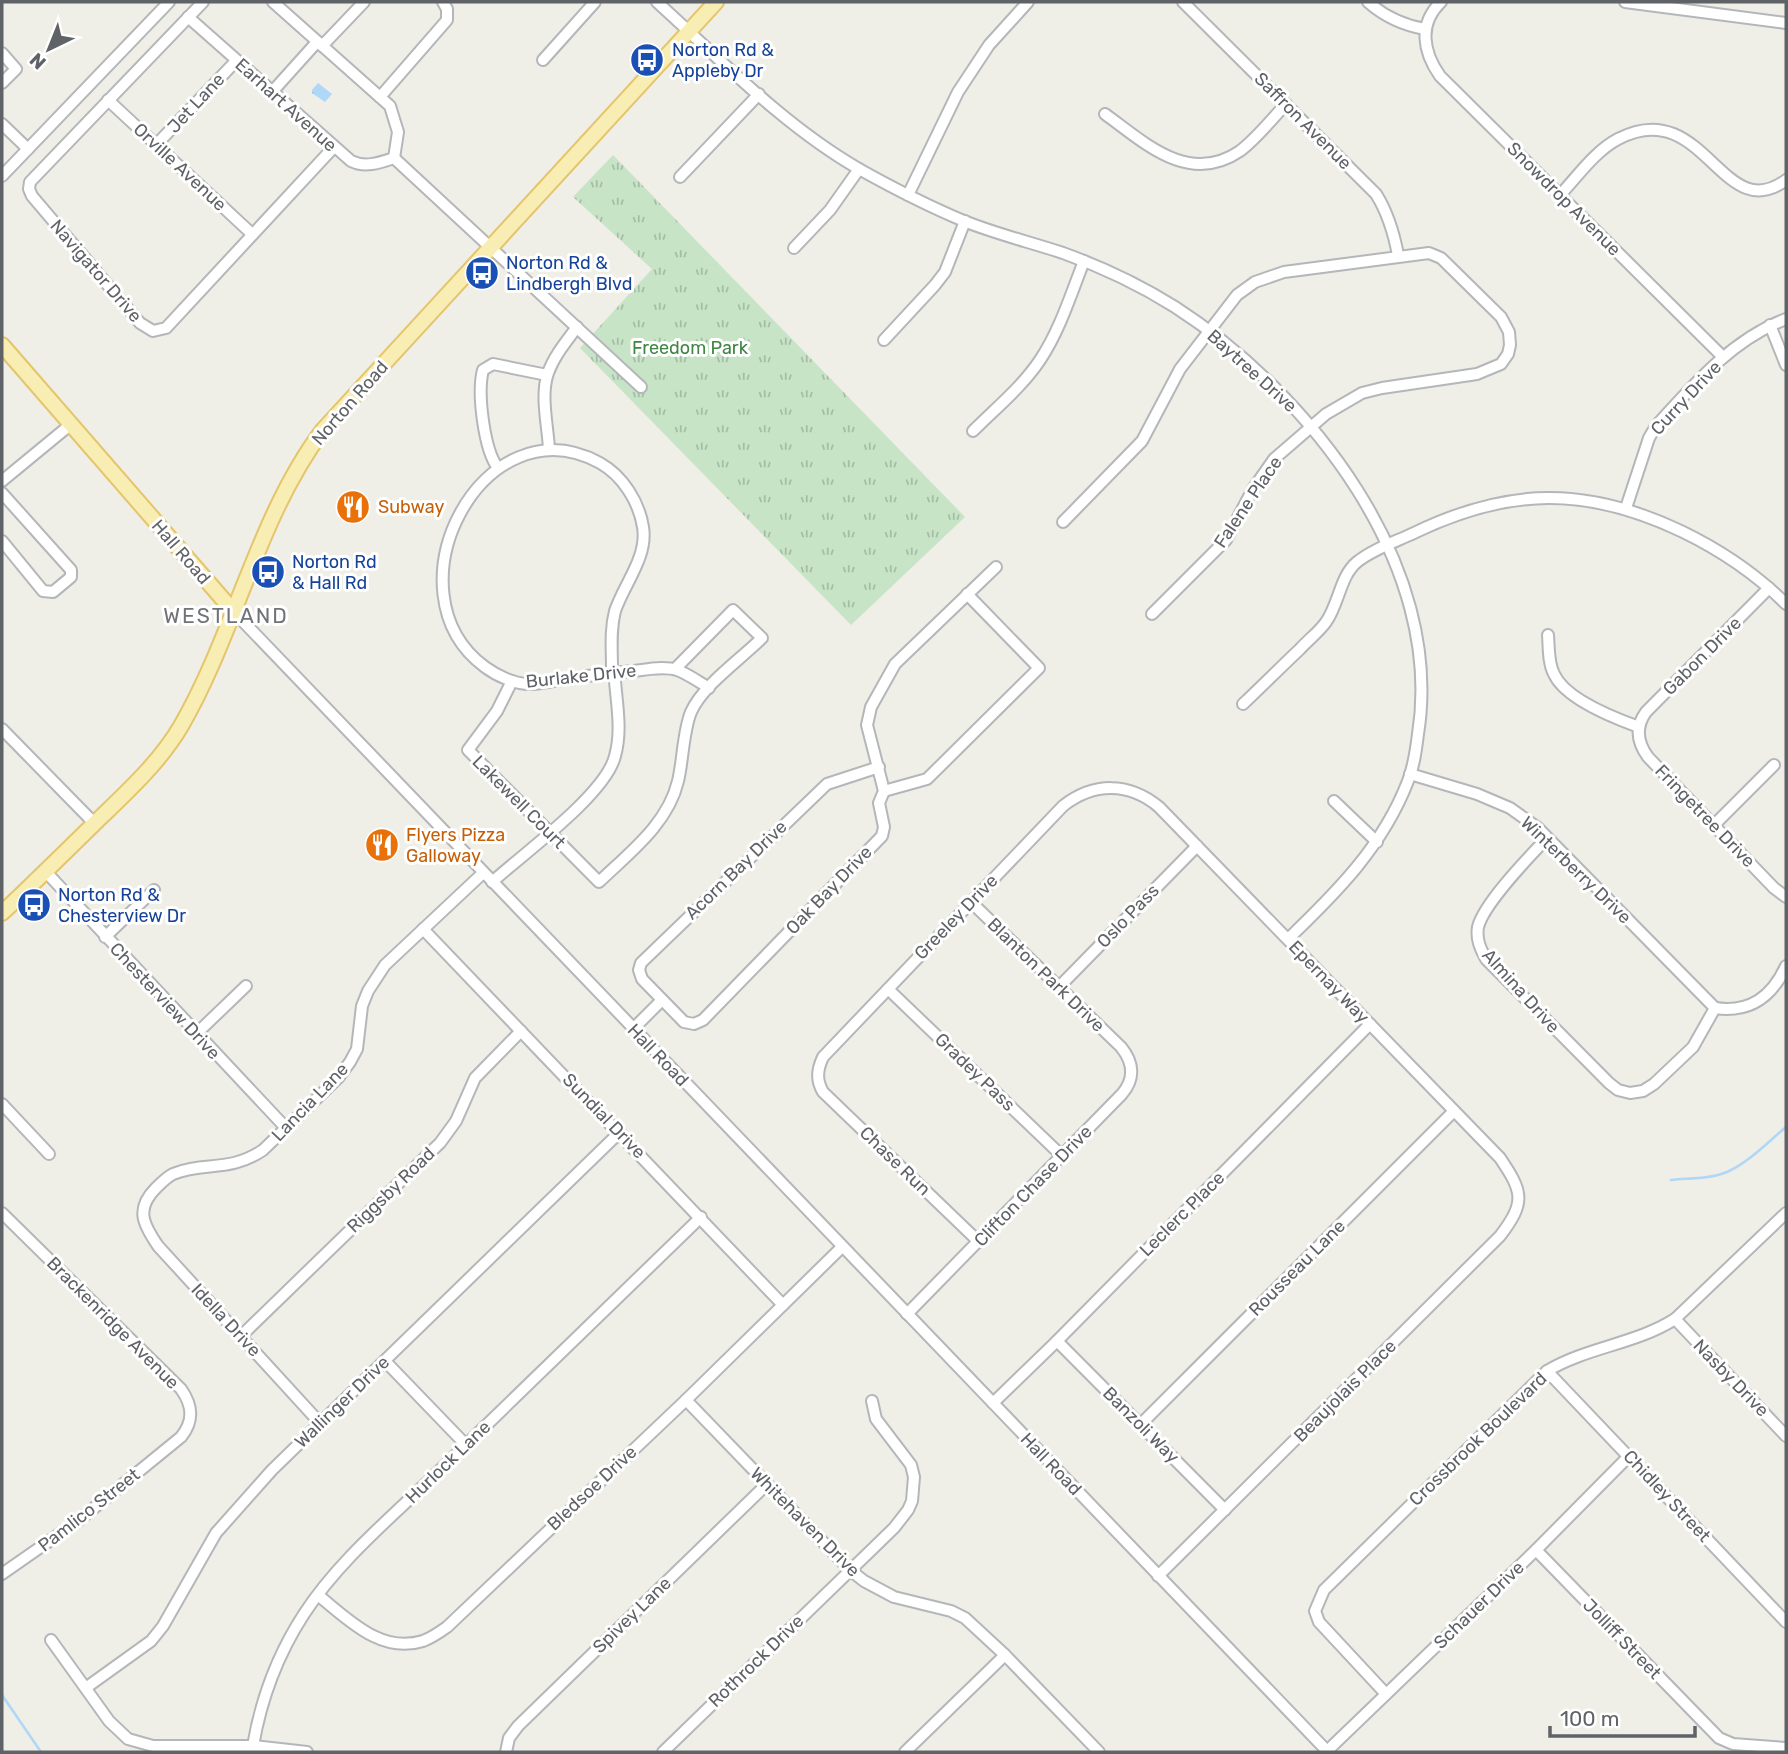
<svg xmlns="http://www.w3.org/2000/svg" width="1788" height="1754" font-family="Rubik,sans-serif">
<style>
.grass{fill:url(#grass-tufts)}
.water{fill:url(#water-ripples)}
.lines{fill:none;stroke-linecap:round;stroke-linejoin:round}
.stream{stroke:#afd7f7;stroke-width:2.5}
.minor-casing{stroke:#b4b7ba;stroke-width:14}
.major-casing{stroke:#e5c56b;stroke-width:18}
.minor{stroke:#fff;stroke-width:10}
.major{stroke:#f8eeb4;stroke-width:14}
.labels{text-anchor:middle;stroke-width:6;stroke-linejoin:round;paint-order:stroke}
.transit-label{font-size:18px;fill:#164399;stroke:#fff;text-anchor:start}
.street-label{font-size:18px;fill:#5f6266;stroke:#fff}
.park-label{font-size:18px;fill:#3f8543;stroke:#fff}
.food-label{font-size:18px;fill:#c56008;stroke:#fff;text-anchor:start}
.quarter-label{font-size:21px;letter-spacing:2px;fill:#707478;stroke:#fff}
</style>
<defs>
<pattern id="grass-tufts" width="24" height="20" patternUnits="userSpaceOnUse" patternTransform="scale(1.75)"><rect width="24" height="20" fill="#c7e4c7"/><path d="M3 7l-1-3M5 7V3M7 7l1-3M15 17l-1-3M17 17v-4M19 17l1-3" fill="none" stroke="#a5bca5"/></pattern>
<pattern id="water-ripples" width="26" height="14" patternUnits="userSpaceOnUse" patternTransform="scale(1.75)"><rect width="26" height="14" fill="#afd7f7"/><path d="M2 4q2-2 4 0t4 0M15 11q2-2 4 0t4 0" fill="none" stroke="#92b2cc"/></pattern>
</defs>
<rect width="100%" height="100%" fill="#efeee7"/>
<!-- grass -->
<polygon class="grass" points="613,155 965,517 851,625 580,348 652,269 573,197"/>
<!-- water -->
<polygon class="water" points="318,83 332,94 325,102 312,93 312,90"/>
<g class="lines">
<!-- stream -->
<g class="stream">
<path d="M 1671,1180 C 1690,1178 1710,1179 1727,1172 C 1749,1162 1768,1142 1786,1127"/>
<polyline points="2,1695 41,1752"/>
</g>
<!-- minor casing -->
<g class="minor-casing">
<g id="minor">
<polyline points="203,2 30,182 29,189 32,196 140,323 153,331 166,328 333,148"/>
<polyline points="273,2 390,106 398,132 394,158"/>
<path d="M 657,2 C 721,60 784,126 859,169 C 893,188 928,206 964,221 C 996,234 1030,242 1063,253 C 1102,267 1140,285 1175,307 C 1309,393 1445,565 1418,734 C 1416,750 1414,766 1408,781 C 1383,846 1337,892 1288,939"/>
<path d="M 1183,2 L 1376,194 C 1388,213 1394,234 1398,255"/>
<path d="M 1368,2 C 1385,17 1402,25 1425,29"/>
<path d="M 1441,2 C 1418,24 1423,52 1440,76 L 1723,357"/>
<polyline points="1625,2 1786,23"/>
<path d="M 188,17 L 351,161 C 365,168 379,163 394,158"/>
<polyline points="322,46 364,2"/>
<polyline points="2,53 16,69 2,83"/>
<polyline points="543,60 595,2"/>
<polyline points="272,92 317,42"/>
<polyline points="380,97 447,20 447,9 443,2"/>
<polyline points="108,100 252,234"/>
<path d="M 1105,114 C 1145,143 1189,186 1240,151 C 1257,138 1271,120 1286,104"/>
<polyline points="2,124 28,149"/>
<polyline points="156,145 236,61"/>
<polyline points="394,158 641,387"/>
<polyline points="2,176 169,2"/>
<polyline points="680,177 759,94"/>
<polyline points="908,195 958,92 989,45 1028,2"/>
<path d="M 1560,195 C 1577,177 1595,151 1618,139 C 1704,94 1722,228 1786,180"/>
<polyline points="794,248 830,210 859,169"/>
<polyline points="1770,325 1786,365"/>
<polyline points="884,340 935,285 945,272 965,221"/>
<path d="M 973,431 C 996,408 1022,387 1040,360 C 1060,330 1071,294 1084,261"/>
<path d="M 549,449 C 548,427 540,395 548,373 C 554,356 566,342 577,327"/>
<path d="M 498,468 C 484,450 477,393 483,370 L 493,364 L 547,375"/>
<polyline points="2,481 70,425"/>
<polyline points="2,493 71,570 71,577 53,592 43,591 2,541"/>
<path d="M 1626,508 L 1649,438 L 1656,426 C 1694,384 1733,339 1786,319"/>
<polyline points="1063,522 1142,441 1180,369 1237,295 1255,282 1284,272 1429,253 1441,258 1501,317 1509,332 1510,345 1508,354 1501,364 1477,374 1382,388 1362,393 1326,414 1274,459 1253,489 1226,540 1152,614"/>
<path d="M 1769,588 L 1646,712 C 1635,727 1637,742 1648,757 L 1774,888 L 1786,897"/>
<polyline points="234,612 1328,1752"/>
<path d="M 1548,635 C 1549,647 1548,663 1554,674 C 1565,699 1614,718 1639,727"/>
<path d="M 512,681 L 497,711 L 468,750 L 599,882 C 629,853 668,824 678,781 C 683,761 683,731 691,712 C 703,685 741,659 762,638 L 733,610 L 675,669"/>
<path d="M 1243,704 C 1262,686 1281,667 1300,649 C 1308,640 1319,632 1326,622 C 1339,604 1340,576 1357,562 C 1373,549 1395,542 1414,533 C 1509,487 1587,486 1683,532 C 1722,551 1755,573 1786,604"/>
<polyline points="2,729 95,824"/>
<polyline points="879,767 827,784 641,963 639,970 642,979 684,1022 694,1024 703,1020 882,836 884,827 879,803 884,791 867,725 871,707 895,664 996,567"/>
<polyline points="1410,774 1477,794 1510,808 1538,828 1715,1008"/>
<polyline points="884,791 927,779 1039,668 967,594"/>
<polyline points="1334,801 1377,842"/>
<polyline points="1714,825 1774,765"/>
<path d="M 1547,838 C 1530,856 1484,903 1478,927 C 1476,939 1480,948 1486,959 L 1609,1083 L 1618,1090 L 1630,1093 L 1643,1091 L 1654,1084 L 1693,1047 L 1715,1008"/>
<polyline points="46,872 286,1128"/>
<path d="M 492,882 C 523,854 606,794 615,756 C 622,731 617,706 615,681 L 612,669 C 612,649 610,630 615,611 C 624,584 648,557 643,527 C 639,502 623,476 600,463 C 483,399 383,592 485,667 C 497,676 515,684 529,684 C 540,684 551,681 561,680 C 585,676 610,673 634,671 C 647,669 665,666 677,670 C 688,674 699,682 709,688"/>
<polyline points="423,929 783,1305"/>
<polyline points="105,937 154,890"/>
<polyline points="1059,987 1197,846"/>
<polyline points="888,989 1062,1156"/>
<path d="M 1715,1008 C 1750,1013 1772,997 1786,966"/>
<polyline points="633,1029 661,1001"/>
<polyline points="196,1034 246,986"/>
<polyline points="2,1104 49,1154"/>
<path d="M 2,1213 L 181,1389 C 193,1406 194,1421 181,1437 L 78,1521 L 2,1574"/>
<path d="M 979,1242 L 823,1092 C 816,1080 817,1070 823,1057 L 1063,806 C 1094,782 1129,782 1159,807 L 1500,1158 C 1523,1192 1526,1202 1500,1236 L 1158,1576"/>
<path d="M 907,1314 L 1122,1094 C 1135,1079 1134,1063 1121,1047 L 971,902"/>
<polyline points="1675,1319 1786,1436"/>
<polyline points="241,1336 440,1143 456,1121 475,1078 521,1031"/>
<polyline points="1057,1341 1225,1510"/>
<polyline points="385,1361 466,1445"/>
<polyline points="1547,1371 1786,1622"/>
<polyline points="686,1400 850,1570 864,1581 894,1597 951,1611 965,1618 1005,1655 1099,1752"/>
<polyline points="993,1403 1057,1341 1370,1024"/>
<path d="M 320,1423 L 158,1246 C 143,1224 135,1209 156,1188 C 161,1183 167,1177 173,1174 C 204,1161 229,1173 263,1150 L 338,1078 L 350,1062 L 357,1049 L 362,1006 L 368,991 L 385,965 L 483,873"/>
<polyline points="1140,1425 1454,1111"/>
<polyline points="1536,1550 1719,1738 1733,1744 1786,1748"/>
<path d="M 319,1596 C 349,1620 381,1654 423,1641 C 431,1638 440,1632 447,1627 L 686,1400 L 842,1247"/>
<polyline points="51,1640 109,1721 128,1739 153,1746 253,1746 307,1752"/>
<polyline points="87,1687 151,1641 163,1626 216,1533 272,1470 620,1132"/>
<path d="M 1386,1694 L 1319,1622 L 1315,1611 L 1324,1590 L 1547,1371 C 1587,1347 1636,1344 1675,1319 L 1786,1213"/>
<path d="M 253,1746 C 261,1699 278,1654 304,1614 C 339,1560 393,1516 439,1471 C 526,1386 614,1302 701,1217"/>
<polyline points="1327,1751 1536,1550 1629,1456"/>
<polyline points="506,1752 509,1738 518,1726 767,1484"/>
<polyline points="663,1752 894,1528 908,1510 912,1501 914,1477 911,1465 876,1419 872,1401"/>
<polyline points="905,1752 1005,1655"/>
</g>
</g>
<!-- major casing -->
<g class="major-casing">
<g id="major">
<polyline points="2,345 234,612"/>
<path d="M 2,913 C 34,883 65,852 97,821 C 127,792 160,762 181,726 C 235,633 258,516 323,430 L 716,2"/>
</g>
</g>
<!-- minor -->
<use href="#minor" class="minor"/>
<!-- major -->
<use href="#major" class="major"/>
</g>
<!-- icons -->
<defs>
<g id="bus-disc" transform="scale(1.75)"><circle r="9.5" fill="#1a4fb4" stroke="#fff"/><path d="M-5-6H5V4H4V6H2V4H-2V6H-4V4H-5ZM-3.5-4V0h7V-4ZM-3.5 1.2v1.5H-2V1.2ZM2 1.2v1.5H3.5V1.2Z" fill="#fff"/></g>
<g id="restaurant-disc" transform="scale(1.75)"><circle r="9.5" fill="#e8710a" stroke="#fff"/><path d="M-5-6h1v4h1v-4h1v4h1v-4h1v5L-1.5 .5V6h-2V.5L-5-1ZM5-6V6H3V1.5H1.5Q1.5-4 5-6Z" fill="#fff"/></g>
</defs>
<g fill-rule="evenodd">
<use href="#bus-disc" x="647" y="60"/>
<use href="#bus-disc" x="482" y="273"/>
<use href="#restaurant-disc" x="353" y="507"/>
<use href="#bus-disc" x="268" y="572"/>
<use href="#restaurant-disc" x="382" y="845"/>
<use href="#bus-disc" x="34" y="905"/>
</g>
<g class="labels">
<!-- transit labels -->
<g class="transit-label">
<text x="672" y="56">Norton Rd &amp;<tspan x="672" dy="21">Appleby Dr</tspan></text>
<text x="506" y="269">Norton Rd &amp;<tspan x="506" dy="21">Lindbergh Blvd</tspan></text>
<text x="292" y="568">Norton Rd<tspan x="292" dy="21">&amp; Hall Rd</tspan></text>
<text x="58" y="901">Norton Rd &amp;<tspan x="58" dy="21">Chesterview Dr</tspan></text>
</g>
<!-- street labels -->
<g class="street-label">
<text transform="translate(196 103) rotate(-47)" y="6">Jet Lane</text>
<text transform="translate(286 105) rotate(42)" y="6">Earhart Avenue</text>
<text transform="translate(1303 121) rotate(45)" y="6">Saffron Avenue</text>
<text transform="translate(180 167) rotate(43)" y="6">Orville Avenue</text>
<text transform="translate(1564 199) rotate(45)" y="6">Snowdrop Avenue</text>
<text transform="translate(96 271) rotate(49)" y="6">Navigator Drive</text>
<text transform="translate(1252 371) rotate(42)" y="6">Baytree Drive</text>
<text transform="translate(1686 398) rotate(-47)" y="6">Curry Drive</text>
<text transform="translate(350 403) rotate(-49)" y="6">Norton Road</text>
<text transform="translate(1248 502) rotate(-56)" y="6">Falene Place</text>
<text transform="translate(181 552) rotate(49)" y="6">Hall Road</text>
<text transform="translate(1702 656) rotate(-45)" y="6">Gabon Drive</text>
<text transform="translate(581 676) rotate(-6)" y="6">Burlake Drive</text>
<text transform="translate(519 802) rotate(45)" y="6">Lakewell Court</text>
<text transform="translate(1705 816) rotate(46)" y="6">Fringetree Drive</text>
<text transform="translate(736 870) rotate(-44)" y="6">Acorn Bay Drive</text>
<text transform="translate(1576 870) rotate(44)" y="6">Winterberry Drive</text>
<text transform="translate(829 890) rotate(-46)" y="6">Oak Bay Drive</text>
<text transform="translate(1128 916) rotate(-46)" y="6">Oslo Pass</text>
<text transform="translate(956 917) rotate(-46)" y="6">Greeley Drive</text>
<text transform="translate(1046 975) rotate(44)" y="6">Blanton Park Drive</text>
<text transform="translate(1329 982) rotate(46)" y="6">Epernay Way</text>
<text transform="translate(1521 991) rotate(48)" y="6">Almina Drive</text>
<text transform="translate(165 1001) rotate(47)" y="6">Chesterview Drive</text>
<text transform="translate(658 1055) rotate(46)" y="6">Hall Road</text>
<text transform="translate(975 1072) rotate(44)" y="6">Gradey Pass</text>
<text transform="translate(310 1102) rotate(-46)" y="6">Lancia Lane</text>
<text transform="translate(604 1116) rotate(46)" y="6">Sundial Drive</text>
<text transform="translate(895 1161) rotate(44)" y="6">Chase Run</text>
<text transform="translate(1033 1186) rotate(-46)" y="6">Clifton Chase Drive</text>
<text transform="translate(391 1190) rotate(-44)" y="6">Riggsby Road</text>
<text transform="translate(1182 1214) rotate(-45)" y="6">Leclerc Place</text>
<text transform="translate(1297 1268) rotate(-45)" y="6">Rousseau Lane</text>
<text transform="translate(226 1320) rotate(47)" y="6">Idella Drive</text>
<text transform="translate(113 1323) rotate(45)" y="6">Brackenridge Avenue</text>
<text transform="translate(1731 1378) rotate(46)" y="6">Nasby Drive</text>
<text transform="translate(1345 1391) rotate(-45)" y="6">Beaujolais Place</text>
<text transform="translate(342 1402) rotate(-44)" y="6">Wallinger Drive</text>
<text transform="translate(1141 1425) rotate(45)" y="6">Banzoli Way</text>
<text transform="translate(1478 1439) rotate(-44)" y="6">Crossbrook Boulevard</text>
<text transform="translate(448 1462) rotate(-44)" y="6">Hurlock Lane</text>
<text transform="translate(1051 1464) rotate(46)" y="6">Hall Road</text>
<text transform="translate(592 1488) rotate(-43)" y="6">Bledsoe Drive</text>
<text transform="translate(1667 1496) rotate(47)" y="6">Chidley Street</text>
<text transform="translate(89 1510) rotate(-38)" y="6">Pamlico Street</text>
<text transform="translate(805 1522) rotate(45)" y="6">Whitehaven Drive</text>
<text transform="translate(1479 1605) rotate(-44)" y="6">Schauer Drive</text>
<text transform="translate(632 1615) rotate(-44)" y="6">Spivey Lane</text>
<text transform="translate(1622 1639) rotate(46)" y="6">Jolliff Street</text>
<text transform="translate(756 1661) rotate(-44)" y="6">Rothrock Drive</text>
</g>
<!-- park labels -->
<g class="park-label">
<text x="690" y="354">Freedom Park</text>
</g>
<!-- food labels -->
<g class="food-label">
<text x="378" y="513">Subway</text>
<text x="406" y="841">Flyers Pizza<tspan x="406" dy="21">Galloway</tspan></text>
</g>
<!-- quarter labels -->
<g class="quarter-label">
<text x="226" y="623">WESTLAND</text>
</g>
</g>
<!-- border -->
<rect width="1788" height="1754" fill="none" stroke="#5f6266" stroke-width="7"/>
<!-- north arrow -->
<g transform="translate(49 49) rotate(223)" stroke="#ffffff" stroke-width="5" paint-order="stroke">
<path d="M0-5L12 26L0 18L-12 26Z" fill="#5f6266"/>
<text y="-10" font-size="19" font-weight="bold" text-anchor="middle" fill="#5f6266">N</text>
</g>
<!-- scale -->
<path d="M1550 1726v10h145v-10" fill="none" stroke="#5f6266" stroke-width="3.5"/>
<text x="1560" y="1726" font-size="21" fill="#5f6266" stroke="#ffffff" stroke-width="5" paint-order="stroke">100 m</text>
</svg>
